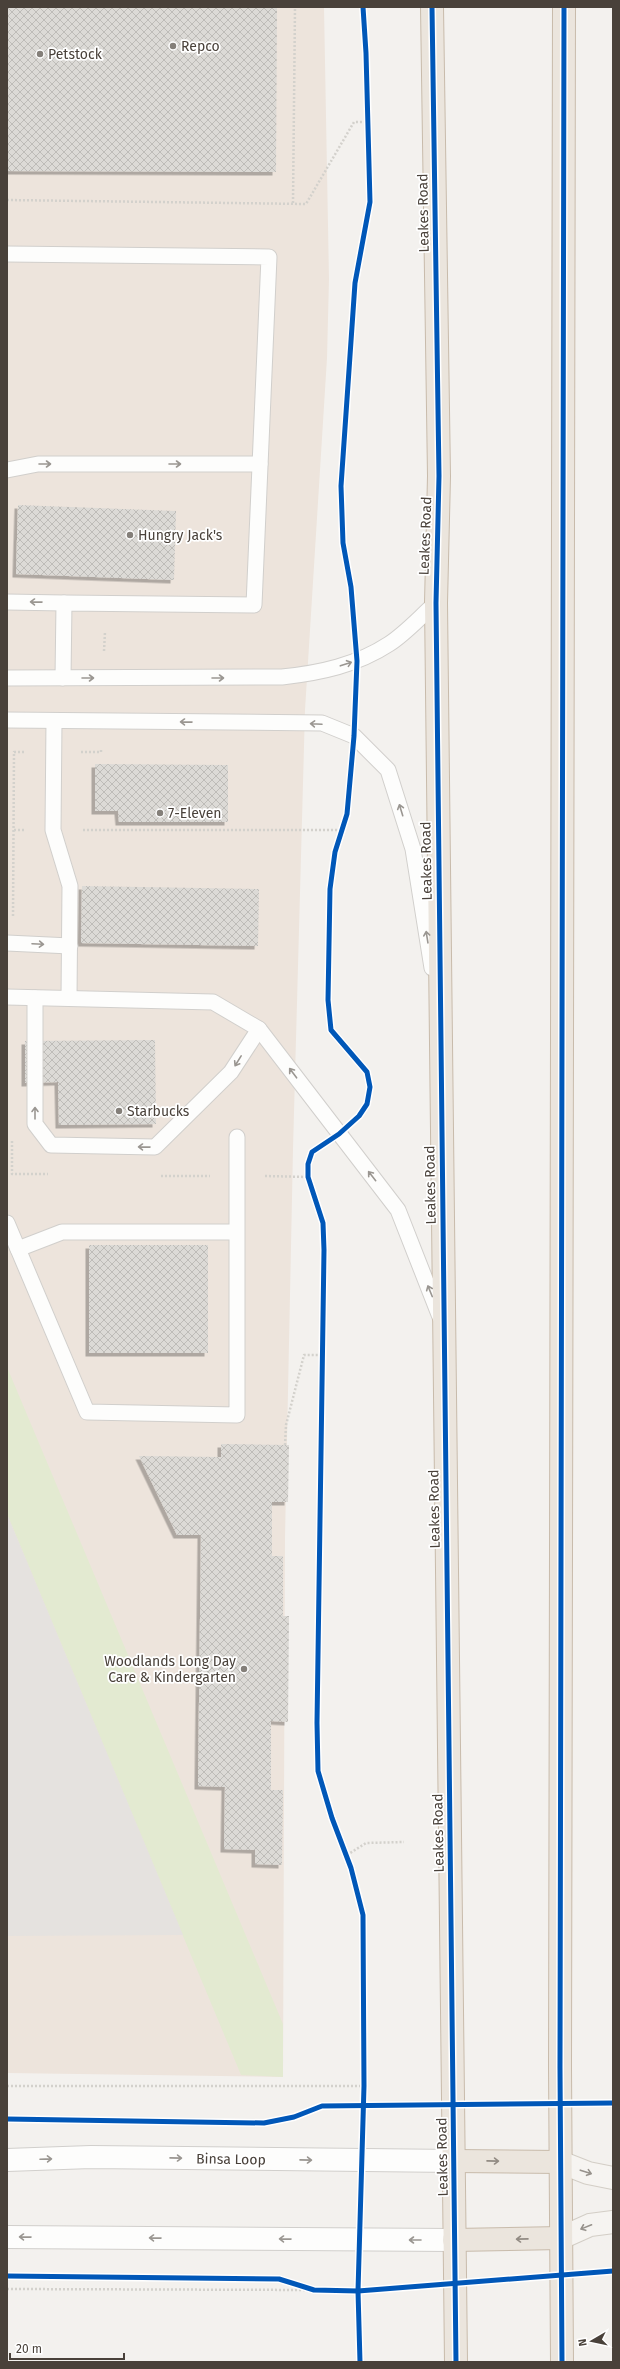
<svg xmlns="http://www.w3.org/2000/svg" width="620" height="2369" font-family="'Fira Sans',sans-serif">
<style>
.commercial{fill:#ede4dc}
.grass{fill:#e3ead1}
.parking{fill:#e5e2df}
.building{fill:url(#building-cross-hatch);filter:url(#shadow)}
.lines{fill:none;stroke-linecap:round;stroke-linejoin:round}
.lane-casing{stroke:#d1cfcc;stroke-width:17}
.street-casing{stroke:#d1cfcc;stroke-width:24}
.secondary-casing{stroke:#d3cec6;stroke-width:24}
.highway-casing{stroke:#c8bbab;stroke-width:24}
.path{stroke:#d3d1cc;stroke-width:2.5;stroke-dasharray:2 2;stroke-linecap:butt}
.lane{stroke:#fdfdfc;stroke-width:15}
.street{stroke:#fdfdfc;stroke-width:22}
.secondary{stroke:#f6f4f1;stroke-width:22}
.highway{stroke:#ebe5dd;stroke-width:22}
.cycleway-casing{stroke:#fff;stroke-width:8}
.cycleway{stroke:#0057b8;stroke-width:5}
.oneway{stroke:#9a9691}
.oneway2{stroke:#928b83}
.oneway3{stroke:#97928c}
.poi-dot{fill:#847f79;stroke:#fff;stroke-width:1.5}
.labels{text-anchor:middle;stroke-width:3.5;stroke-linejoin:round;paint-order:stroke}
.poi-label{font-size:14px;fill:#49413a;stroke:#fff;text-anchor:start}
.street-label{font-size:14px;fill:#49413a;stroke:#fff}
</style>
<defs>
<pattern id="building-cross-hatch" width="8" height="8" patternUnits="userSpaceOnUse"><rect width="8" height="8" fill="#dcdad6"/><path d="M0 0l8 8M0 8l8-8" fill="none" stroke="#bebcb8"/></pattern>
<filter id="shadow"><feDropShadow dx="-3.5" dy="3.5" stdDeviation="0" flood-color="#0004"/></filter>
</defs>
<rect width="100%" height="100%" fill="#f3f1ee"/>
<!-- commercial -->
<polygon class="commercial" points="7,7 324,7 329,279 327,358 305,710 293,1149 285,1538 283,2077 7,2073"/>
<!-- grass -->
<polygon class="grass" points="7,1367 283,2024 283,2077 241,2075 7,1514"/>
<!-- parking -->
<polygon class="parking" points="7,1514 183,1935 7,1936"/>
<!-- building -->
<g class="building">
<polygon points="7,7 277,7 276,172 7,171"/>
<polygon points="18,505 176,511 174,580 16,574"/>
<polygon points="95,764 228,765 228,822 119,822 118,811 95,811"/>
<polygon points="82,886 259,889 258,946 81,943"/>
<polygon points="155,1040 156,1124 59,1125 58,1082 25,1083 25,1041"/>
<rect x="89" y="1245" width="119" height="108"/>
<polygon points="221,1444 289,1445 288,1502 272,1502 272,1556 283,1556 283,1616 289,1616 288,1722 271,1721 271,1790 283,1790 282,1865 255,1864 255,1850 224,1849 225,1787 198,1786 201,1535 177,1535 139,1456 221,1457"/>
</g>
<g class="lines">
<!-- lane casing -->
<g class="lane-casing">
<g id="lane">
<polyline points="7,254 269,257 254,605 64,603 63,678"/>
<polyline points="7,470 38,464 260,464"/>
<polyline points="7,602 64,603"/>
<path d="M 7,678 L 282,677 C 320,673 357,665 389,644 C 406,633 421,616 436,603"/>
<polyline points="7,720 322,723 354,736 388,770 413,849 432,968"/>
<polyline points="54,721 53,830 70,886 69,998"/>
<polyline points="7,943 70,946"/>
<polyline points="7,997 213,1002 259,1029 398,1210 440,1317"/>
<polyline points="35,998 35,1124 51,1145 155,1147 231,1072 259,1029"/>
<polyline points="7,1223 18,1249 62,1232 236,1232"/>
<polyline points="18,1249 87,1412 237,1415 237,1137"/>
</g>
</g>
<!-- street casing -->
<g class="street-casing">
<g id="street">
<polyline points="7,2160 91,2157 454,2161"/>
<polyline points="7,2237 454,2240"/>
</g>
</g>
<!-- secondary casing -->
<g class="secondary-casing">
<g id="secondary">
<polyline points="560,2162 588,2173 613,2178"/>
<polyline points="561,2238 590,2225 613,2222"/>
</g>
</g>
<!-- highway casing -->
<g class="highway-casing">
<g id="highway">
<polyline points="432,7 439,476 436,603 456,2362"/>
<polyline points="454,2161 560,2162"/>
<polyline points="454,2240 561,2238"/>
<polyline points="562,2362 560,2068 564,7"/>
</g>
</g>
<!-- path -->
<g class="path">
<polyline points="7,200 306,204 354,122 368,122"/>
<polyline points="293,203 295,7"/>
<polyline points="104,651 105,632"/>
<polyline points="81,752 101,752 101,750"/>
<polyline points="14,830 26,830"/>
<polyline points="83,830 342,830"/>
<polyline points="13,916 14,752 26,752"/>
<polyline points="12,1141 12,1174 48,1174"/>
<polyline points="161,1176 210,1176"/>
<polyline points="265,1176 308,1177"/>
<polyline points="285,1445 286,1425 304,1355 322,1355"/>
<polyline points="347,1855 366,1843 404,1842"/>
<polyline points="7,2086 364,2086"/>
<polyline points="7,2289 314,2290"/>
</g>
<!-- lane -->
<use href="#lane" class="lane"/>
<!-- street -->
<use href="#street" class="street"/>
<!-- secondary -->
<use href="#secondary" class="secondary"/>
<!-- highway -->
<use href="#highway" class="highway"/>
<!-- cycleway casing -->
<g class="cycleway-casing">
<g id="cycleway">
<polyline points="432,7 439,476 436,603 456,2362"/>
<polyline points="7,2119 264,2123 294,2117 322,2106 613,2103"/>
<polyline points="7,2276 279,2279 314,2290 358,2291 613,2271"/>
<polyline points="360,2362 358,2291 364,2086 363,1915 351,1868 332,1818 318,1771 317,1723 324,1250 323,1223 308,1177 308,1164 312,1152 339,1134 359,1116 367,1104 370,1087 367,1072 331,1030 328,1000 330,889 335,852 347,814 354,736 357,661 351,587 343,543 341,486 355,283 370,202 366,53 363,7"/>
<polyline points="562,2362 560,2068 564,7"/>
</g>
</g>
<!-- cycleway -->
<use href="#cycleway" class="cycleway"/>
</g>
<!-- one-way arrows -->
<defs><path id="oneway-shaft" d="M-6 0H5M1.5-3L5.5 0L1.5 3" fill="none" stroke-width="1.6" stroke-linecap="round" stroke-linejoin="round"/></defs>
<g class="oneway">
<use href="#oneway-shaft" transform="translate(45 464)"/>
<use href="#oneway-shaft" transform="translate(175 464)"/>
<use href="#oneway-shaft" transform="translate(36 602) rotate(-179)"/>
<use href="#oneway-shaft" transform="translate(346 664) rotate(-18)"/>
<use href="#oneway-shaft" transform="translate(88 678)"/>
<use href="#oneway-shaft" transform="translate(218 678)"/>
<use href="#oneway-shaft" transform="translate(186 722) rotate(-179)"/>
<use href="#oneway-shaft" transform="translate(316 724) rotate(-177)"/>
<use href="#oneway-shaft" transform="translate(401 810) rotate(-107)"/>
<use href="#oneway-shaft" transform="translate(427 937) rotate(-99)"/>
<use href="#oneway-shaft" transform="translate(38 944) rotate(3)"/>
<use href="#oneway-shaft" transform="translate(238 1061) rotate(122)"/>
<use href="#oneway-shaft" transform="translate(293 1073) rotate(-127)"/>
<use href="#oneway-shaft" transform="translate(35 1113) rotate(-90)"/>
<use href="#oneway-shaft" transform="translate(144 1147) rotate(-179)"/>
<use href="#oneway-shaft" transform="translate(372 1176) rotate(-128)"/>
<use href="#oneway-shaft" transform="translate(430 1291) rotate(-112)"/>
<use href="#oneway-shaft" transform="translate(176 2158) rotate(1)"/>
<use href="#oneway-shaft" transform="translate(46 2159) rotate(-2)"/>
<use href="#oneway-shaft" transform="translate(306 2160) rotate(1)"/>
<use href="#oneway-shaft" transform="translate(25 2237) rotate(-179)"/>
<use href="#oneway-shaft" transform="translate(155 2238) rotate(-179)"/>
<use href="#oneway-shaft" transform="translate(285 2239) rotate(-179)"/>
<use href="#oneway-shaft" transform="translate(415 2240) rotate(180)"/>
</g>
<g class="oneway2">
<use href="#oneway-shaft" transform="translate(493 2161) rotate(1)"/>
<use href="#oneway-shaft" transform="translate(522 2239) rotate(179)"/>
</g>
<g class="oneway3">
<use href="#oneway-shaft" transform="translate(586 2172) rotate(18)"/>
<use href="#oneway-shaft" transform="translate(586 2227) rotate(158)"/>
</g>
<!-- markers -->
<g class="poi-dot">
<circle cx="173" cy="46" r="4"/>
<circle cx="40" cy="54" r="4"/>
<circle cx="130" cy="535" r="4"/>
<circle cx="160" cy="813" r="4"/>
<circle cx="119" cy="1111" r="4"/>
<circle cx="244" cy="1669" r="4"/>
</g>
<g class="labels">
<!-- poi labels -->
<g class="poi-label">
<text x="181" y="51">Repco</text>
<text x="48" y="59">Petstock</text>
<text x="138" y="540">Hungry Jack's</text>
<text x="168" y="818">7-Eleven</text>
<text x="127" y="1116">Starbucks</text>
<text x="236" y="1666" text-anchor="end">Woodlands Long Day<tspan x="236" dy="16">Care &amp; Kindergarten</tspan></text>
</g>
<!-- street labels -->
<g class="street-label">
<text transform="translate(423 213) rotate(-91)" y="5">Leakes Road</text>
<text transform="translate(425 536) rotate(-88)" y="5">Leakes Road</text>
<text transform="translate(426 861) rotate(-91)" y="5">Leakes Road</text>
<text transform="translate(430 1185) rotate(-91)" y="5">Leakes Road</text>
<text transform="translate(434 1509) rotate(-91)" y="5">Leakes Road</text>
<text transform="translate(438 1833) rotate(-91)" y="5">Leakes Road</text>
<text transform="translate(442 2157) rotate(-91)" y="5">Leakes Road</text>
<text transform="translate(231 2159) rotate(1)" y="5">Binsa Loop</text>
</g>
</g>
<!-- border -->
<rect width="620" height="2369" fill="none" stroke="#49413a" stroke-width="16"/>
<!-- north arrow -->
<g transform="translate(592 2341) rotate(261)" stroke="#ffffff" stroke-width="3" paint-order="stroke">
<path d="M0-3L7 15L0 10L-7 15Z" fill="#49413a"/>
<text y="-6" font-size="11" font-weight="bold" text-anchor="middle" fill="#49413a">N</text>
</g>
<!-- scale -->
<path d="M10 2353v6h114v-6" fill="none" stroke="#49413a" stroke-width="2"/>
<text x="16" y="2353" font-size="12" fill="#49413a" stroke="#ffffff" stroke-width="3" paint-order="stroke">20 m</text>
</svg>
